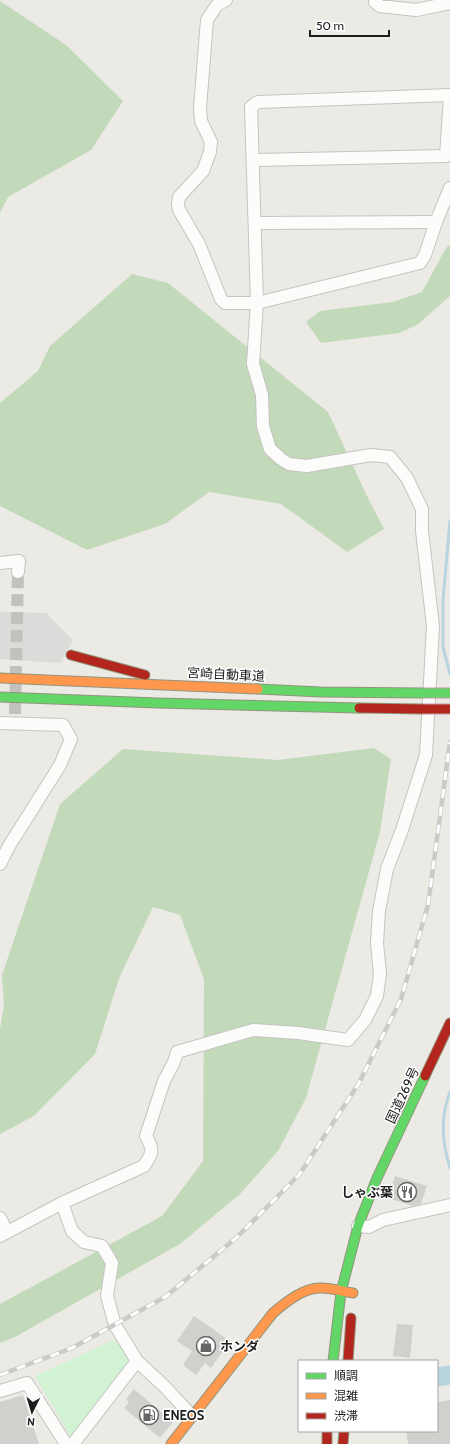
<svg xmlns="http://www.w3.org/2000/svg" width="450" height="1444" font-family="Cabin,'Noto Sans JP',sans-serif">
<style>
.forest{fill:#c3daba}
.park{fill:#d2f2d4}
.parking{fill:#dcdbd9}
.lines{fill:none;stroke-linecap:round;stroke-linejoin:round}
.stream{stroke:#b8d4df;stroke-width:3}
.river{stroke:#b8d4df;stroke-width:19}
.building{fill:#d2d0cc}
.street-tunnel{stroke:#c2c1bd;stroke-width:12;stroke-dasharray:12 6;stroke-linecap:butt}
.street-casing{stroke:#c4c4c1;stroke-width:14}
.fast-casing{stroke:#91957d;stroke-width:11}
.slow-casing{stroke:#91957d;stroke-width:11}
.jam-casing{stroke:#91957d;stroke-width:11}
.street{stroke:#fcfcfb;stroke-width:12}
.fast{stroke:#63d668;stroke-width:9}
.slow{stroke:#ff974d;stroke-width:9}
.jam{stroke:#b3261e;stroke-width:9}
.rail-casing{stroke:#cacac9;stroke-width:4.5}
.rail{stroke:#fff;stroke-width:3;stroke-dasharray:9;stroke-linecap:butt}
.fast-bridge-casing{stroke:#c09da4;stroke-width:11;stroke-linecap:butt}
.jam-bridge-casing{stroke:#c09da4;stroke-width:11;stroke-linecap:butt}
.fast-bridge{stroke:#63d668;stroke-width:9}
.jam-bridge{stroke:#b3261e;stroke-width:9}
.labels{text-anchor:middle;stroke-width:3;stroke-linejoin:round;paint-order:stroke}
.street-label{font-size:13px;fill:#1d1d1d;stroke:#fff}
.poi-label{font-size:13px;font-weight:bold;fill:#1d1d1d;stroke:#fff;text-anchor:start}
</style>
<rect width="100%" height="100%" fill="#ebeae5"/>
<!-- forest -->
<g class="forest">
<polygon points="0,1 66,45 123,101 91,150 8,197 0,213"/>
<polygon points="450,245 450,296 417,325 399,333 321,343 306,322 320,311 393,302 422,292 446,248"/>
<polygon points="132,274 168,283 328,412 366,494 384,529 347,552 281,504 209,492 165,524 87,550 0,506 0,403 38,371 50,346"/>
<polygon points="374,748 391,759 380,832 306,1098 278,1151 240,1194 180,1244 15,1337 0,1343 0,1304 162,1216 203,1161 204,979 180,915 153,907 120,976 95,1054 34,1116 0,1134 0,1029 4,1005 2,975 60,804 123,749 278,760"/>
</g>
<!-- park -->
<polygon class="park" points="114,1340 132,1360 71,1437 35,1376"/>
<!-- parking -->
<polygon class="parking" points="0,612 46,613 73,640 60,663 0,659"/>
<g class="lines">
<!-- stream -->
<g class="stream">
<polyline points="450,521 443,600 443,647 450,674"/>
<path d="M 450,1092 C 440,1118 442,1142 450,1168"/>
</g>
<!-- river -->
<polyline class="river" points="437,1377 450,1375"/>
</g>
<!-- building -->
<g class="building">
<polygon points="395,1176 427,1186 421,1204 413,1206 388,1198"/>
<polygon points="194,1316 230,1341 211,1368 205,1363 196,1375 183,1365 192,1351 177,1341"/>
<polygon points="397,1324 413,1325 410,1358 393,1356"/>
<polygon points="134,1389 173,1422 160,1438 124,1408 129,1402 126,1399"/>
<polygon points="23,1395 39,1444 0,1444 0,1402"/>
<polygon points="450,1400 450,1444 408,1444 406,1431 437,1431 437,1402"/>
</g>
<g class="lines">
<!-- street-tunnel -->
<polyline class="street-tunnel" points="15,714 18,572"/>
<!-- street casing -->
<g class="street-casing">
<g id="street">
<polyline points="226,0 217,5 207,20 200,108 201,121 211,142 210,152 203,171 179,197 178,204 179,210 199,244 221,299 225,303 257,303 420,263 425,255 436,222 450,188"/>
<polyline points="375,2 380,6 416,10 450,3"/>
<polyline points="253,160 446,156 450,97"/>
<polyline points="256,223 436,222"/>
<polyline points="0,563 19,561 18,572"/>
<polyline points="0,723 63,725 71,739 60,765 9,846 0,864"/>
<polyline points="62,1203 72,1231 84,1242 102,1246 112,1263 107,1296 115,1325 137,1361 164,1386 192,1416"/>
<polyline points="0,1218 7,1232"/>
<polyline points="358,1226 369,1227 383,1220 450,1205"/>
<path d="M 0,1236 L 62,1203 L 144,1166 C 153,1153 154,1150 146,1136 L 164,1081 L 174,1062 L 177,1052 L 253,1030 L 298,1033 L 348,1040 L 365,1020 L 377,996 L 380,974 L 377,943 L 379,911 L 387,869 L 402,830 L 426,755 L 433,626 L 422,531 L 422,509 L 407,478 L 390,457 L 371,455 L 307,466 L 289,464 L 281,459 L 270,449 L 263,426 L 262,395 L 253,364 L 257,303 L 251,107 L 258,102 L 450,95"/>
<polyline points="0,1391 27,1383 66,1444"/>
<polyline points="73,1444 137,1361"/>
</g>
</g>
<!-- fast casing -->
<g class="fast-casing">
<g id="fast">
<polyline points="258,689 321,692 423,693"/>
<polyline points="0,697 158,703 359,708"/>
<polyline points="333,1361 341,1292 358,1226 377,1178 425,1076"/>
</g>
</g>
<!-- slow casing -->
<g class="slow-casing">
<g id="slow">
<polyline points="0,678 258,689"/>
<path d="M 171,1444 L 273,1313 C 286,1302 304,1287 322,1288 C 333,1288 343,1292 353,1293"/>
</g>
</g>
<!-- jam casing -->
<g class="jam-casing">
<g id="jam">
<polyline points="71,655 145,675"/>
<polyline points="359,708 422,709"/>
<polyline points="425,1076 450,1023"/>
<polyline points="348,1361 351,1318"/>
<polyline points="327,1431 327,1444"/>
<polyline points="343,1444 344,1431"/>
</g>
</g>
<!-- street -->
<use href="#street" class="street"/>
<!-- fast -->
<use href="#fast" class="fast"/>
<!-- slow -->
<use href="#slow" class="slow"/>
<!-- jam -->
<use href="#jam" class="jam"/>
<!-- rail casing -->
<g class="rail-casing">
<polyline id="rail" points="0,1375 72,1348 165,1297 236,1238 299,1175 359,1083 401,999 428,905 450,742"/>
</g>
<!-- rail -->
<use href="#rail" class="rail"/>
<!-- fast-bridge casing -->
<g class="fast-bridge-casing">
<polyline id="fast-bridge" points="423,693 450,693"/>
</g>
<!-- jam-bridge casing -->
<g class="jam-bridge-casing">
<polyline id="jam-bridge" points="422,709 450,709"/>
</g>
<!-- fast-bridge -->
<use href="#fast-bridge" class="fast-bridge"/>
<!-- jam-bridge -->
<use href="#jam-bridge" class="jam-bridge"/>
</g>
<!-- icons -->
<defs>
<g id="restaurant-ring" transform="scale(1)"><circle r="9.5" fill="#fff" stroke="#656563" stroke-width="1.5"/><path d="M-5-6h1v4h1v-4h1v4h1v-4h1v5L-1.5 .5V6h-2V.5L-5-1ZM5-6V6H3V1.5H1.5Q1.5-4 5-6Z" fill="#656563"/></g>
<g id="shop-ring" transform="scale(1)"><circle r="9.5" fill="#fff" stroke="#656563" stroke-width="1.5"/><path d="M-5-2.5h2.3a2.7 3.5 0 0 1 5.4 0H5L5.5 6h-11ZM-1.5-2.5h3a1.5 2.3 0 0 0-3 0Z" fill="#656563"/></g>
<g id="fuel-ring" transform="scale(1)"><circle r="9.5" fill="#fff" stroke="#656563" stroke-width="1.5"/><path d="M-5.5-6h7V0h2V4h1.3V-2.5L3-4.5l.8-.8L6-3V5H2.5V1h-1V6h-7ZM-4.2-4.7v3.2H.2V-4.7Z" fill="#656563"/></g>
</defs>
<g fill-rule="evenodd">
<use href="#restaurant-ring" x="407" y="1192"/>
<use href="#shop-ring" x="206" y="1346"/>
<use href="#fuel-ring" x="149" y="1415"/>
</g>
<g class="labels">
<!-- street labels -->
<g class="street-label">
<text transform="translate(226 674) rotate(3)" y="5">宮崎自動車道</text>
<text transform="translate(402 1095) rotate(-65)" y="5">国道269号</text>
</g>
<!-- poi labels -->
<g class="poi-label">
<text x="393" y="1197" text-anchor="end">しゃぶ葉</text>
<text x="220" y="1351">ホンダ</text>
<text x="163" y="1420">ENEOS</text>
</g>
</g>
<!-- legend -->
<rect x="298" y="1360" width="140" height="72" fill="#ffffff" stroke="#a5a5a5"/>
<rect x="306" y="1373" width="20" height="6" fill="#63d668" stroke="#a5a5a5"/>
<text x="334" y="1380" font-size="12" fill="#1d1d1d">順調</text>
<rect x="306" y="1393" width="20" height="6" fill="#ff974d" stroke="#a5a5a5"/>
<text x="334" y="1400" font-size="12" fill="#1d1d1d">混雑</text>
<rect x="306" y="1413" width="20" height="6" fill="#b3261e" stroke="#a5a5a5"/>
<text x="334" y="1420" font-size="12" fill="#1d1d1d">渋滞</text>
<!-- north arrow -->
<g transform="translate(32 1412) rotate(185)" stroke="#ffffff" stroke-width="3" paint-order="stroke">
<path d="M0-3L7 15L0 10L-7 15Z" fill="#1d1d1d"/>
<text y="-6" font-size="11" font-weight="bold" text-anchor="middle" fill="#1d1d1d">N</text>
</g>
<!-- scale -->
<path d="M310 30v6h79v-6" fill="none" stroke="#1d1d1d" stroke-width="2"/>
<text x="316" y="30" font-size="12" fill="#1d1d1d" stroke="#ffffff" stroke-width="3" paint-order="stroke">50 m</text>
</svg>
